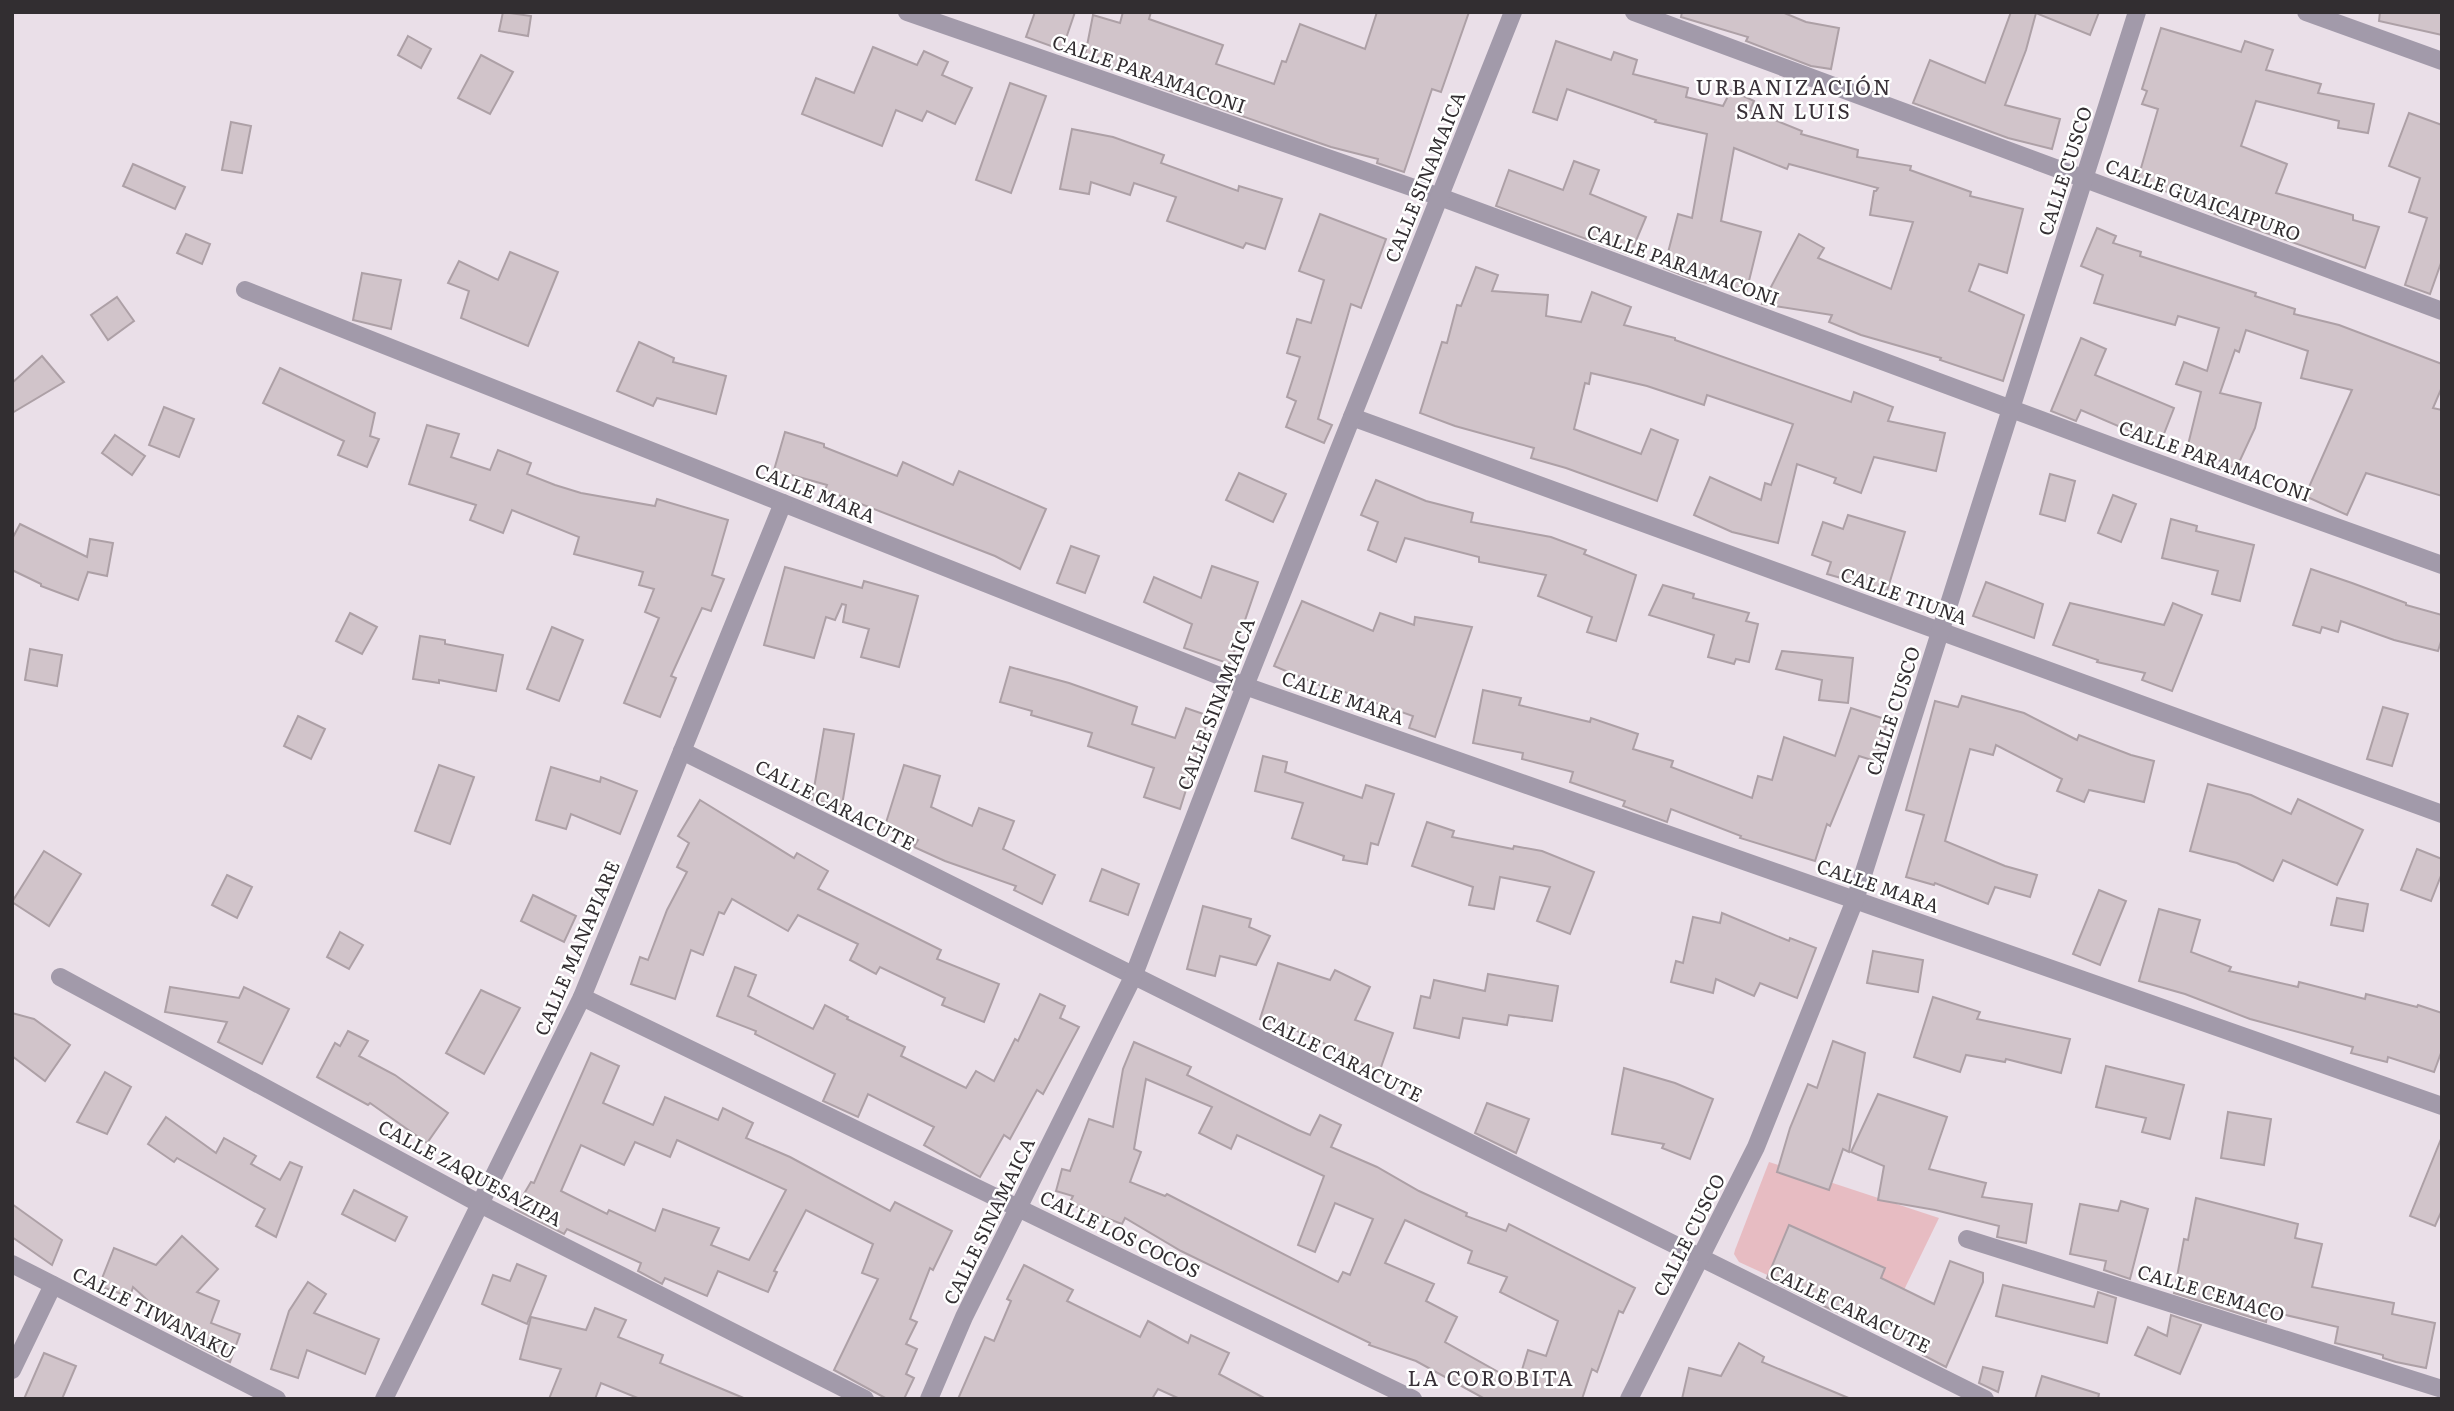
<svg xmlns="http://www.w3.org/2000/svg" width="2454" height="1411" font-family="Literata,serif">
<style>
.green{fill:#e7bcc2}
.building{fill:#d1c4ca;stroke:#ada0a6;stroke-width:2;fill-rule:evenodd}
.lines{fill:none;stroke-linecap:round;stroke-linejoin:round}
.minor{stroke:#a29aaa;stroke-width:18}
.labels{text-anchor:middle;stroke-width:5;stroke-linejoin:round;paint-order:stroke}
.street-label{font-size:19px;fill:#322e31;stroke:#fff}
.neighbourhood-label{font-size:21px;letter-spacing:2px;fill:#393138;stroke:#fff}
</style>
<rect width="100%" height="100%" fill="#eadfe8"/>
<!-- green -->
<polygon class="green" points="1769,1162 1939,1218 1885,1329 1739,1262 1734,1254 1735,1250"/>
<!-- building -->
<g class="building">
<polygon points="503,12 531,16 528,36 499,31"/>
<polygon points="1035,12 1075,12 1062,50 1026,37"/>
<polygon points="1123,12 1151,12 1149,19 1223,45 1216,64 1274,84 1282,61 1286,62 1300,24 1365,49 1377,12 1469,12 1441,92 1432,89 1404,172 1377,163 1378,159 1331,147 1155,86 1158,78 1110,69 1111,62 1085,56 1093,15 1120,23"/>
<polygon points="1682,12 1782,12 1806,22 1839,28 1831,69 1811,66 1746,41 1748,37 1681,17"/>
<polygon points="2011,12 2099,12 2090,35 2036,13 2026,50 2005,105 2060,119 2052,149 2008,138 1913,103 1930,60 1985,83"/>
<polygon points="2380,12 2442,12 2442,35 2379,21"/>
<polygon points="2161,28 2241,52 2245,41 2273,50 2266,70 2321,84 2318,93 2374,104 2368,133 2338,128 2339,121 2256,101 2241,146 2287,164 2276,193 2353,215 2353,220 2379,227 2365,268 2235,222 2170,196 2171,193 2137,182 2158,109 2142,104 2147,91 2142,89"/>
<polygon points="408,36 431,49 421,68 398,55"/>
<polygon points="1556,41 1611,60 1614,52 1637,60 1633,74 1688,88 1686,97 1723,106 1731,90 1754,101 1750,110 1802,131 1801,134 1858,150 1857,157 1911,166 1910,170 1971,192 1970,196 2023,209 2007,273 1979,264 1969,291 2024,315 2003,381 1940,360 1941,358 1861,335 1829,322 1832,315 1762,304 1799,234 1824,248 1818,258 1891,289 1913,222 1870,215 1874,191 1876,191 1878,188 1789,164 1787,169 1734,148 1721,221 1761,232 1746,293 1695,280 1664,268 1678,214 1692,218 1707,134 1655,122 1656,120 1567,89 1557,120 1533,112"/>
<polygon points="873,47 917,65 924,51 948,62 942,75 972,88 955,124 927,111 922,121 896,110 882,146 802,114 816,78 854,93"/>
<polygon points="481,55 513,72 490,114 458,98"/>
<polygon points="1010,83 1046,96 1011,193 976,180"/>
<polygon points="2409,113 2442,125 2442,260 2430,294 2405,285 2427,218 2409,212 2420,178 2389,166"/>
<polygon points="231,122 251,126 242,173 222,170"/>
<polygon points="1072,129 1113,137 1164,155 1161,163 1238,191 1239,186 1282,199 1265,249 1246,243 1243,248 1167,221 1176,197 1134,183 1130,195 1091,182 1089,194 1060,189"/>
<polygon points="1574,161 1599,170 1590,194 1646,217 1630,255 1496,206 1509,170 1563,190"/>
<polygon points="133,164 185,187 175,209 123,186"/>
<polygon points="1320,214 1386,239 1361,308 1351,304 1318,419 1332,425 1324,443 1286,427 1296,401 1287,397 1300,357 1287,353 1297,319 1311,323 1324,280 1299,271"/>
<polygon points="2097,228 2116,236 2113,243 2141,252 2140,256 2256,293 2255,296 2295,309 2294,314 2339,325 2442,364 2442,387 2433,408 2442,410 2442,496 2366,473 2347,515 2305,496 2352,390 2301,378 2308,351 2246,330 2239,352 2235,350 2220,393 2261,403 2255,428 2236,469 2188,445 2201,392 2176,384 2184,362 2207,371 2219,328 2178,316 2175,325 2094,303 2103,275 2081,266"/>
<polygon points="186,234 210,244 202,264 177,253"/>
<polygon points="510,252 558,272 528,346 461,318 469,291 448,283 459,261 498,280"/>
<polygon points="1476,267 1498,275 1492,291 1548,295 1546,316 1581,322 1592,292 1631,307 1624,325 1675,338 1675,340 1851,402 1854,392 1893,407 1888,421 1945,433 1936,471 1874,457 1861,493 1834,483 1836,478 1797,464 1778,543 1732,532 1694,515 1710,477 1761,500 1765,483 1771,485 1793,424 1707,395 1704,405 1647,386 1591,373 1589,384 1585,383 1574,429 1641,454 1651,429 1678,440 1657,501 1566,468 1531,458 1534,448 1455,426 1420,413 1442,342 1447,343 1457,305 1461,306"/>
<polygon points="362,273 401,280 391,329 353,320"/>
<polygon points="117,297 134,321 108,340 91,315"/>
<polygon points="2081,338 2106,349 2095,375 2174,408 2160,444 2081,410 2076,421 2051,411"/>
<polygon points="639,342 674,358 673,362 726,376 716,414 657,398 653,406 617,391"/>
<polygon points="42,356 64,382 12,413 12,383"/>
<polygon points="280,368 375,413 370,436 379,439 367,467 338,455 344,441 263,403"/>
<polygon points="164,407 194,419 179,457 149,445"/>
<polygon points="427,425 459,434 451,457 490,470 498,450 531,463 527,474 555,485 581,493 655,506 657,499 728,520 712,575 724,579 711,611 702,608 671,676 676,678 660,717 624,703 659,618 645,612 654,589 639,585 643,572 574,554 579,537 512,510 503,533 470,520 476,505 409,484"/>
<polygon points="785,432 824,444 824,447 897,476 903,462 953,485 959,471 1046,509 1020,569 995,556 825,490 827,485 774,470"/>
<polygon points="115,435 145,456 132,475 102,453"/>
<polygon points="1239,473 1286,494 1273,522 1226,500"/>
<polygon points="2050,474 2075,481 2065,521 2040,514"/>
<polygon points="1376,480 1426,501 1473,513 1471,522 1551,537 1586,550 1584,554 1636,575 1616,641 1587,632 1592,617 1538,596 1546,575 1479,562 1479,557 1405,538 1396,562 1368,550 1378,522 1361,515"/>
<polygon points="2113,495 2136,504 2121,542 2098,533"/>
<polygon points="1848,515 1905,532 1887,591 1827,574 1831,562 1812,555 1823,522 1843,529"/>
<polygon points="2171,519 2197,526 2196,531 2254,545 2240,601 2212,594 2218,571 2162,558"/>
<polygon points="20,524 87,557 90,539 113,543 107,576 88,572 78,600 41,586 41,584 12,570 12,539"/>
<polygon points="1071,546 1099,556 1085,593 1057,583"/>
<polygon points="1212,566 1258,582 1230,664 1184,648 1192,624 1144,602 1154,577 1201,598"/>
<polygon points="785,567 862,588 864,581 918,596 899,667 861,657 869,629 843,622 846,605 842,604 835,620 826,617 814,658 764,645"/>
<polygon points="2311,569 2352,583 2406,603 2406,605 2442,615 2442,638 2438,651 2394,640 2341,621 2338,632 2322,627 2320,633 2293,625"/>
<polygon points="1986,582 2043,604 2034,638 1973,616"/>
<polygon points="1663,585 1694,594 1693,598 1749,613 1746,621 1758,624 1749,662 1736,659 1734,664 1708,657 1714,635 1649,615"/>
<polygon points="1302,601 1373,631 1380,613 1414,625 1415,617 1472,627 1435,737 1409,728 1413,716 1325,685 1324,687 1274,666"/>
<polygon points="2070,603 2164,625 2173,603 2202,615 2172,691 2142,680 2145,673 2097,662 2098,660 2053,645"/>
<polygon points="350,613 377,627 362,654 336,641"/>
<polygon points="552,627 583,640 559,701 527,689"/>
<polygon points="420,636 445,640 445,644 503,655 496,691 439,680 439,683 413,679"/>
<polygon points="30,649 62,655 57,686 25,680"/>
<polygon points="1782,651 1853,658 1848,703 1819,700 1822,680 1776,669"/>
<polygon points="1010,667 1069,683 1137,707 1132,724 1175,738 1186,708 1209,716 1180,809 1144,797 1154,768 1088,746 1092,733 1031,715 1032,711 1000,702"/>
<polygon points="1483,690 1521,698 1519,705 1590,722 1591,718 1638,734 1633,749 1673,761 1671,767 1752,798 1758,776 1772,780 1784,737 1835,756 1851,708 1888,720 1875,761 1859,756 1830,826 1827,824 1815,861 1740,838 1741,836 1671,809 1667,822 1623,806 1625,801 1570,782 1573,772 1522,759 1523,753 1473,743"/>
<polygon points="1962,696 2024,713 2077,740 2079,735 2131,755 2154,761 2144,802 2089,790 2084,802 2057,791 2062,779 1996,745 1993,755 1970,749 1945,841 2005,866 2037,875 2030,897 1995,887 1988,904 1935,883 1934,885 1906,877 1924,815 1906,810 1935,701 1958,707"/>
<polygon points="2383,707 2408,714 2392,766 2367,759"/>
<polygon points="298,716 325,729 311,759 284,746"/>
<polygon points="824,729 854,734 842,805 812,800"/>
<polygon points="1263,756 1287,762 1285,772 1362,798 1366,785 1394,794 1378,845 1371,843 1367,864 1343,860 1344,856 1292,838 1303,803 1255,791"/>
<polygon points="439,765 474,777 450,844 415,831"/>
<polygon points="904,765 940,776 931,807 972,826 979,808 1014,821 1003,849 1055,875 1042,904 1014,890 1016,886 945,861 914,847 918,840 884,829"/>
<polygon points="551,767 600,782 601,777 637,791 620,834 571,814 566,829 536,820"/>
<polygon points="2208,784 2251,795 2291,814 2298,799 2363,830 2337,885 2283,860 2273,881 2237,863 2190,851"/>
<polygon points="700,800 794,858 797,853 828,871 818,889 941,950 937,959 999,984 984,1022 942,1005 945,998 880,967 876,974 850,960 858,944 798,915 788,931 732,899 724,914 719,912 703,955 691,950 675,999 631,984 640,957 648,960 667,910 687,872 677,867 689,843 678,836"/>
<polygon points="1427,822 1454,831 1452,837 1513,849 1514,846 1542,851 1594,872 1570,934 1537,921 1550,887 1500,877 1494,909 1469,905 1473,887 1412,866"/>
<polygon points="2417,849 2442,859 2442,873 2431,901 2401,890"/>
<polygon points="44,851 81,874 49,926 12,902"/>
<polygon points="1102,869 1139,884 1128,915 1090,901"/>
<polygon points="227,875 252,887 237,918 212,905"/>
<polygon points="2099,890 2126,901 2100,965 2073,954"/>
<polygon points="533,895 576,916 564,942 521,921"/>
<polygon points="2337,898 2368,904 2363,931 2331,925"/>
<polygon points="1203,906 1251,919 1249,927 1270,936 1256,965 1220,956 1215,976 1187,969"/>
<polygon points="2159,909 2200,920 2191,952 2231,967 2229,971 2298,987 2299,982 2365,999 2366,994 2417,1007 2418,1005 2442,1013 2442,1050 2434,1072 2388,1057 2387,1062 2351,1053 2353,1047 2250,1019 2185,994 2139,981"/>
<polygon points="1722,913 1789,941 1790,938 1816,948 1797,998 1760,983 1754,996 1716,979 1713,993 1671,982 1676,961 1683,963 1693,917 1720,923"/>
<polygon points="340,932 363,945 349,969 327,957"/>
<polygon points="1873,951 1923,960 1918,992 1867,983"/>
<polygon points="1278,963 1330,980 1335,970 1370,987 1355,1020 1393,1033 1380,1070 1359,1063 1360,1060 1295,1030 1260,1019"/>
<polygon points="735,967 756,975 748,996 813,1029 825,1005 848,1017 847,1019 905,1047 901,1056 966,1088 976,1071 994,1081 1015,1039 1018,1041 1040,994 1065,1006 1060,1018 1079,1027 1043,1094 1037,1090 1010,1139 1004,1135 980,1177 924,1145 934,1127 868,1094 858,1117 823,1101 835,1074 755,1034 756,1031 717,1016"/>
<polygon points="1488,974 1558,986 1552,1021 1509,1015 1507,1025 1463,1018 1459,1038 1414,1028 1421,996 1430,998 1434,980 1485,991"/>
<polygon points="170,987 239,998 244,987 289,1009 262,1064 218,1042 227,1022 165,1012"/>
<polygon points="481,990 520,1008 484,1074 446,1053"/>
<polygon points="1933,997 1980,1012 1977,1019 2070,1039 2061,1073 2006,1059 2005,1062 1966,1055 1960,1072 1914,1057"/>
<polygon points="12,1013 34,1019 70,1045 45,1081 12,1056"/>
<polygon points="348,1031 368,1041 359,1056 395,1075 448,1113 427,1143 370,1103 368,1105 317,1077 335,1043 340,1046"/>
<polygon points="1833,1041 1865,1053 1849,1152 1843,1149 1829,1190 1777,1172 1790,1128 1808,1084 1817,1088"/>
<path d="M 1134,1042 L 1191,1067 L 1187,1075 L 1298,1130 L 1310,1135 L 1320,1115 L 1341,1125 L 1331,1147 L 1377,1167 L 1419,1191 L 1467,1213 L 1466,1216 L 1506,1231 L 1509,1224 L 1635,1288 L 1623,1313 L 1619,1311 L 1597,1372 L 1592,1369 L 1582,1399 L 1485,1399 L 1416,1361 L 1369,1345 L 1370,1343 L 1181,1251 L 1125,1218 L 1122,1224 L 1069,1204 L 1073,1196 L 1056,1191 L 1062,1169 L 1070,1171 L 1089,1119 L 1113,1127 L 1123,1069 ZM 1146,1079 L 1212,1107 L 1199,1133 L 1231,1149 L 1237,1135 L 1324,1176 L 1298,1245 L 1315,1252 L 1335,1203 L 1373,1219 L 1350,1275 L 1343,1272 L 1338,1282 L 1167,1194 L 1165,1196 L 1130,1182 L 1141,1152 L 1134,1149 ZM 1405,1220 L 1472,1251 L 1468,1263 L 1507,1277 L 1500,1292 L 1558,1321 L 1546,1356 L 1528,1350 L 1518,1383 L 1445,1342 L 1457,1317 L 1426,1301 L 1434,1284 L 1385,1263 Z"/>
<path d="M 591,1053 L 619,1066 L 603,1103 L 653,1125 L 665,1097 L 718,1120 L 723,1108 L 753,1123 L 746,1138 L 790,1157 L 890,1211 L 895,1202 L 952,1231 L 933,1270 L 930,1268 L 910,1319 L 917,1322 L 906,1344 L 917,1349 L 906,1374 L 914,1378 L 904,1399 L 887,1399 L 834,1370 L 878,1279 L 862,1273 L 873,1244 L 806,1210 L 774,1271 L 777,1272 L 768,1292 L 718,1271 L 707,1296 L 665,1278 L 662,1284 L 638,1271 L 641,1263 L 567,1229 L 564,1234 L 515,1209 L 531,1182 L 534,1183 ZM 677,1140 L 786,1190 L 749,1260 L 711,1245 L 719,1228 L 663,1209 L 655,1231 L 609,1210 L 607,1214 L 561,1191 L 581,1145 L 624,1165 L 635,1142 L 670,1157 Z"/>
<polygon points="2106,1066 2184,1085 2170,1139 2142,1132 2146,1118 2096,1107"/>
<polygon points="1624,1068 1675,1083 1713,1099 1690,1159 1662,1148 1664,1144 1612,1134"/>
<polygon points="105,1072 131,1087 107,1134 77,1122"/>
<polygon points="1878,1094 1947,1117 1929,1169 1986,1183 1982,1197 2032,1204 2026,1243 1997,1237 1999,1226 1935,1210 1878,1200 1884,1166 1851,1152"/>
<polygon points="1487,1103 1529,1119 1516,1153 1475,1133"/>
<polygon points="2228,1112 2271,1119 2264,1165 2221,1158"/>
<polygon points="166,1117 216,1153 224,1138 256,1156 251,1164 280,1180 290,1162 302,1167 276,1237 256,1226 265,1209 177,1158 174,1162 148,1144"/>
<polygon points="2441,1139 2442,1210 2435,1226 2410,1216"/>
<polygon points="354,1190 407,1217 395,1241 342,1214"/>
<polygon points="2196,1198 2298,1224 2295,1238 2322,1244 2312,1287 2394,1303 2392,1314 2435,1323 2426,1368 2396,1362 2383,1358 2383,1355 2335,1343 2338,1327 2268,1311 2266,1322 2174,1293 2184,1239 2188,1240"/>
<polygon points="2121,1201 2148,1209 2130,1279 2104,1270 2106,1261 2070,1254 2080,1204 2118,1211"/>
<polygon points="12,1204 62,1240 52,1265 12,1237"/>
<polygon points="1789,1225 1885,1268 1881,1278 1934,1304 1950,1261 1983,1273 1983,1282 1946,1367 1923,1355 1925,1350 1832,1310 1767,1278"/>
<polygon points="182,1236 218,1269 197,1292 219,1301 211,1323 240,1334 230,1362 186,1340 187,1336 133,1287 130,1297 99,1286 114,1248 156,1265"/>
<polygon points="517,1264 546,1276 527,1324 482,1304 493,1275 510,1281"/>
<polygon points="1024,1265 1073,1290 1067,1301 1140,1337 1148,1321 1188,1343 1191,1335 1229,1353 1219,1374 1266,1399 1180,1399 1158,1389 1152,1399 958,1399 985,1337 994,1341 1011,1301 1007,1299"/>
<polygon points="308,1282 326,1294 314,1313 379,1339 365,1374 307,1350 298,1378 271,1369 289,1311"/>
<polygon points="2003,1285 2094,1307 2098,1292 2116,1298 2107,1343 1996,1316"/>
<polygon points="595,1308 626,1320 618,1337 663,1355 660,1363 746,1399 640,1399 601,1383 595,1399 549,1399 561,1369 520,1359 531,1317 586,1330"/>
<polygon points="2171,1315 2201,1325 2180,1374 2135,1355 2148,1327 2167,1336"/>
<polygon points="1739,1343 1764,1357 1762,1362 1851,1399 1682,1399 1689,1368 1721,1376"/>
<polygon points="44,1353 76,1366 62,1399 24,1399"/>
<polygon points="1983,1367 2003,1372 1998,1392 1979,1383"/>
<polygon points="2042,1376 2099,1394 2098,1399 2035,1399"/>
</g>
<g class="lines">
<!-- minor -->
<g class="minor">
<polyline points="907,12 1440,197 2130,453 2442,565"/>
<polyline points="1634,12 2442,311"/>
<polyline points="2306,12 2442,61"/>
<polyline points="245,290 1245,686 2442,1106"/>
<polyline points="1352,417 2442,814"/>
<polyline points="682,751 1985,1399"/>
<polyline points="60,977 480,1204 865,1399"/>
<polyline points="582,997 1413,1399"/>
<polyline points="1967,1239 2442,1389"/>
<polyline points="12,1264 277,1399"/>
<polyline points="12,1370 53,1285"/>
<polyline points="384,1399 582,997 783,503"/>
<polyline points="929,1399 964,1317 1133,977 1245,686 1513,12"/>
<polyline points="1629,1399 1756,1147 1855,900 2137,12"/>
</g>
</g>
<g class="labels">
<!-- street labels -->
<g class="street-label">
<text transform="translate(1149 74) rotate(19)" y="7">CALLE PARAMACONI</text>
<text transform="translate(2065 171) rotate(-72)" y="7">CALLE CUSCO</text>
<text transform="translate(1425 177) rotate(-68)" y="7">CALLE SINAMAICA</text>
<text transform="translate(2203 200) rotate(20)" y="7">CALLE GUAICAIPURO</text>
<text transform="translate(1683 265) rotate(20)" y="7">CALLE PARAMACONI</text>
<text transform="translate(2215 461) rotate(20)" y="7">CALLE PARAMACONI</text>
<text transform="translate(815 493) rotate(22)" y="7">CALLE MARA</text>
<text transform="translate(1904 596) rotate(20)" y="7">CALLE TIUNA</text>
<text transform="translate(1343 698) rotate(19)" y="7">CALLE MARA</text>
<text transform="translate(1216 704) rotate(-69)" y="7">CALLE SINAMAICA</text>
<text transform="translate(1893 711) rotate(-72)" y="7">CALLE CUSCO</text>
<text transform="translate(835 805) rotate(27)" y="7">CALLE CARACUTE</text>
<text transform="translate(1878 886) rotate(19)" y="7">CALLE MARA</text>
<text transform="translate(577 948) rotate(-67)" y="7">CALLE MANAPIARE</text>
<text transform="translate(1342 1058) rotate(26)" y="7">CALLE CARACUTE</text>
<text transform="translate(470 1173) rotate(28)" y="7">CALLE ZAQUESAZIPA</text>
<text transform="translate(989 1221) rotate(-64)" y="7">CALLE SINAMAICA</text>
<text transform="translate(1120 1234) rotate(26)" y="7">CALLE LOS COCOS</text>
<text transform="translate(1689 1235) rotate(-63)" y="7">CALLE CUSCO</text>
<text transform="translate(2211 1293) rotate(17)" y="7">CALLE CEMACO</text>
<text transform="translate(1850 1309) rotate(26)" y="7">CALLE CARACUTE</text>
<text transform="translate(154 1313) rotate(27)" y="7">CALLE TIWANAKU</text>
</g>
<!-- neighbourhood labels -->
<g class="neighbourhood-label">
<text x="1794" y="95">URBANIZACIÓN<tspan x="1794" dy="24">SAN LUIS</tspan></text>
<text x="1491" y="1386">LA COROBITA</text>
</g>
</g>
<!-- border -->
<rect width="2454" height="1411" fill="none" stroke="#322e31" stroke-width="28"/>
</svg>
